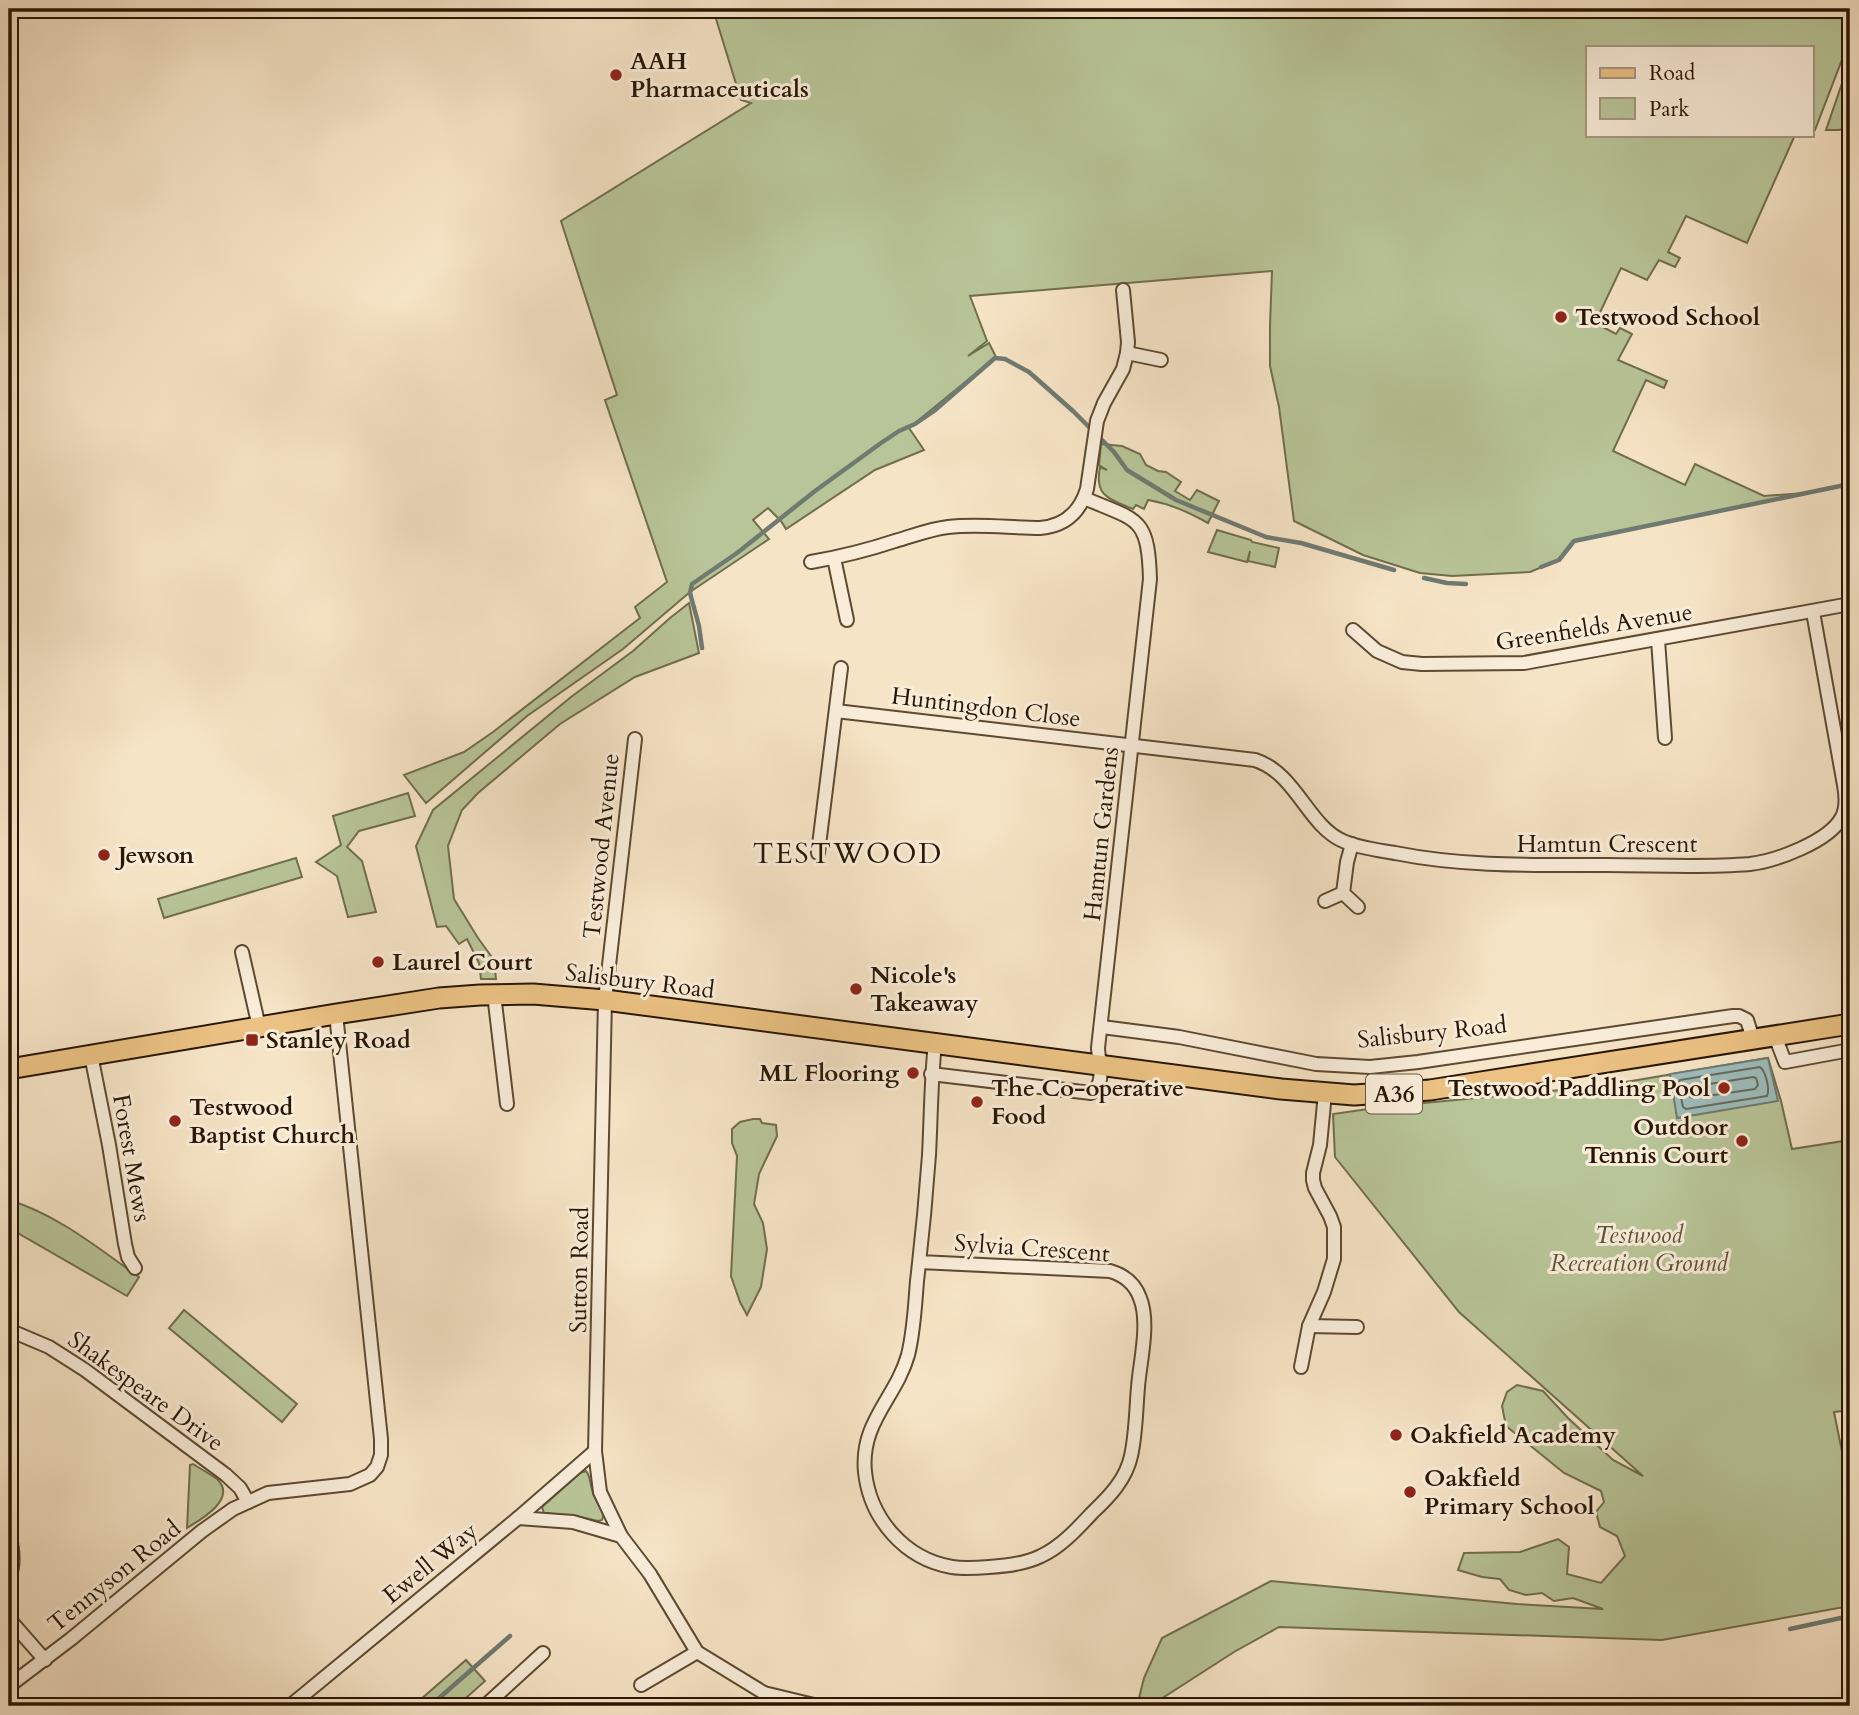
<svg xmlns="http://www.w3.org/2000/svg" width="1859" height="1715" font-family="Cardo,serif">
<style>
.green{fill:#b8c598;stroke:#706e4c;stroke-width:2}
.water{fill:#9ebdbc;stroke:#6f7a71;stroke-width:2}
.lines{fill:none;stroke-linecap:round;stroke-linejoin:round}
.shore{stroke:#646a5e;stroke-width:2}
.stream{stroke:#6f7a71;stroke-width:4.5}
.minor-casing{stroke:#5c4a32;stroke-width:16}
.primary-casing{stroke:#291600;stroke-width:23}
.minor{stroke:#f9edda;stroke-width:12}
.primary{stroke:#ebc283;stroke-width:19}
.poi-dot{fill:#8f2418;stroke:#f9edda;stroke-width:2.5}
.labels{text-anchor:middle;stroke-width:6;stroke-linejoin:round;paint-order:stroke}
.shield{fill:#f9edda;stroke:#675641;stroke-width:2}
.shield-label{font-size:23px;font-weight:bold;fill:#291600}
.poi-label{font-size:24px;font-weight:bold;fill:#291600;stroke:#f9edda;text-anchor:start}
.street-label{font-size:24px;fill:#291600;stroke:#f9edda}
.park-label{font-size:24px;font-style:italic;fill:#5b5335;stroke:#f9edda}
.quarter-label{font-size:28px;letter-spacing:2px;fill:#291600;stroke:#f9edda}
</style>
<rect width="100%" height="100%" fill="#f6e4c6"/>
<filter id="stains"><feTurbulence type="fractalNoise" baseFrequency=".00286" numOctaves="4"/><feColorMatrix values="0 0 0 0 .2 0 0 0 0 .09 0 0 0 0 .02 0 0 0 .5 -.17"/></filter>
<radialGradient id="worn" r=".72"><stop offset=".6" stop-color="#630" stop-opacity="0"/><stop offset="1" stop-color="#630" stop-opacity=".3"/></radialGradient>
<!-- green -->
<g class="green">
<polygon points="713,9 1850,9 1850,53 1845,52 1815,130 1812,130 1812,47 1588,47 1588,135 1795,135 1747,243 1686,216 1668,252 1680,258 1675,267 1659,260 1647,280 1621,268 1595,323 1616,334 1620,328 1632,334 1618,360 1667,381 1664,388 1646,380 1613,451 1685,485 1695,464 1764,496 1806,493 1574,541 1559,560 1530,572 1452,576 1420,573 1363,555 1294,521 1279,407 1270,366 1270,325 1272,271 970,296 987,341 968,356 989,343 996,357 909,428 924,450 875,470 786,529 781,521 768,508 753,520 769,539 690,592 623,649 527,716 426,803 404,775 464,752 493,732 640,618 635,607 667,582 605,400 617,395 561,221 751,103 741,100"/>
<polygon points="1850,60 1850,127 1839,130 1826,130"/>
<path d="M 1101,444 L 1122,446 L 1140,454 L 1146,465 L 1158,471 L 1166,472 L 1181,482 L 1175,491 L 1190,500 L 1197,490 L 1219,501 L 1208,523 C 1188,512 1171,504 1148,500 L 1144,509 L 1136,505 L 1133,509 C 1110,499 1094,497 1100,467 L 1107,470 L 1099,465 Z"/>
<polygon points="1217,530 1251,540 1252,542 1279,548 1275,567 1248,561 1250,551 1247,562 1208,552"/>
<polygon points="689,603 699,653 635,677 560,724 478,793 462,810 448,846 454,899 478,938 494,960 496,979 481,979 479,963 467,939 459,944 446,926 437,927 416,846 433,810 571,697 633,651 670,618"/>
<polygon points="408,793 415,816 359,831 347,847 362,861 376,912 348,917 337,876 316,862 341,845 333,816"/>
<polygon points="296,858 302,877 164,918 158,899"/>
<polygon points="1768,1058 1781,1101 1792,1149 1850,1140 1850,1410 1834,1412 1850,1491 1850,1606 1662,1640 1279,1627 1234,1652 1150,1706 1137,1706 1144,1678 1162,1638 1271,1581 1517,1604 1603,1609 1573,1598 1554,1601 1542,1593 1526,1595 1509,1590 1500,1579 1482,1577 1458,1570 1464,1553 1520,1552 1558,1539 1569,1547 1567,1574 1601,1583 1625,1556 1617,1536 1600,1527 1596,1512 1604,1502 1601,1491 1564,1473 1506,1426 1502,1406 1507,1392 1517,1385 1543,1391 1568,1418 1613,1460 1643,1476 1459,1312 1335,1157 1333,1114 1382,1107 1602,1086"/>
<polygon points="753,1119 760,1119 762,1123 776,1125 777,1136 759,1174 754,1204 763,1223 767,1249 761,1287 747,1315 740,1302 731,1276 737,1156 732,1143 732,1129 740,1122"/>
<path d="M 9,1200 C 58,1215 98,1248 139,1277 L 127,1296 L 9,1228 Z"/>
<polygon points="184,1310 297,1404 282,1422 169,1328"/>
<path d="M 193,1464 C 201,1469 210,1474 217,1479 C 238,1499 200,1520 187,1528 L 190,1465 Z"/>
<path d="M 586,1471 C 591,1477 590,1485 593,1493 C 596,1500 600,1507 604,1514 L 602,1520 L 598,1521 L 580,1517 L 544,1513 L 542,1507 L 580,1473 Z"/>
<polygon points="466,1660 485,1681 457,1706 413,1706"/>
</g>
<!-- water -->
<polygon class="water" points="1768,1058 1778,1101 1677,1118 1670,1074"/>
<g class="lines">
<!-- shore -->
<g class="shore">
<path d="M 1760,1067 C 1766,1072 1770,1089 1767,1096 L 1686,1109 L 1683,1107 L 1678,1083 L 1680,1080 Z"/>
<polygon points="1753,1077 1756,1078 1758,1085 1755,1089 1693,1098 1689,1096 1689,1089 1691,1087"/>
</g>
<!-- stream -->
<g class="stream">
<polyline points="1541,567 1559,560 1574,541 1850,484"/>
<polyline points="1424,578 1447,583 1466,584"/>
<polyline points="702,648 699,626 690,593 692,584 737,553 815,491 881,443 899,431 915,424 934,411 995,358 1005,359 1029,372 1073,411 1114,452 1127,470 1176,500 1266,537 1301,543 1394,570"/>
<polyline points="1843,700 1850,699"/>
<polyline points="1790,1629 1850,1616"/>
<polyline points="430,1706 510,1636"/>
</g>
<!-- minor casing -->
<g class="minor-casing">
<g id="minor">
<polyline points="1127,353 1161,360"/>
<polyline points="834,558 847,620"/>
<path d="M 811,562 C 839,557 868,550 895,541 C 913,536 930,529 948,527 C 978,523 1010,528 1040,528 C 1065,526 1080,512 1087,489 L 1097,421 L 1104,403 L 1123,369 L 1127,353 L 1128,342 L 1123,290"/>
<polyline points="1353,630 1377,651 1402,662 1422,664 1524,663 1850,604"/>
<polyline points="1658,640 1665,738"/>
<path d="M 836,711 L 1255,760 C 1296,773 1308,826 1343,841 C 1359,848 1378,850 1395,853 C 1465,867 1535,865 1606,865 C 1654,865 1702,868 1750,864 C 1775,861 1829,842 1842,817 C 1847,807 1846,796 1844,785 L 1813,612"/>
<polyline points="1352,844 1347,862 1343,893 1358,907"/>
<polyline points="818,853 841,668"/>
<polyline points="1325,901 1343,893"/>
<polyline points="242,952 259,1027"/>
<polyline points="494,994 507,1104"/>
<polyline points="1102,1027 1179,1037 1316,1064 1370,1067 1418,1062 1733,1016 1739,1016 1747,1020 1753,1039"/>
<polyline points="1775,1036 1785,1062 1850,1050"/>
<polyline points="91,1055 109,1145 125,1244 128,1257 135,1268"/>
<path d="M 931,1074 L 1091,1093 C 1106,1084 1099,1064 1098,1048 L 1150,579 C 1148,516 1138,521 1084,498"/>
<path d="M 920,1262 L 1110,1271 C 1124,1275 1135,1284 1140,1298 C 1150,1323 1140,1361 1138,1387 C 1136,1410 1136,1434 1131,1456 C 1126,1479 1110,1496 1093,1512 C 1078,1528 1061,1547 1041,1556 C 1025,1564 1007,1566 989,1567 C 977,1568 964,1569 952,1567 C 905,1559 870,1519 865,1472 C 860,1422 896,1398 908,1355 C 914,1331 915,1305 917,1281 C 922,1239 926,1197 929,1155 C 931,1117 931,1080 935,1043"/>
<polyline points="1309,1326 1357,1327"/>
<polyline points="9,1330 49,1347 85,1370 226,1475 240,1488 248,1502"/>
<polyline points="1301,1367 1309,1326 1324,1292 1334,1259 1334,1227 1330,1216 1315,1188 1313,1180 1313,1173 1320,1145 1325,1093"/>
<polyline points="518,1518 573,1522 621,1536 650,1574 697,1652 764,1693 777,1706"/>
<path d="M 9,1534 C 13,1549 15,1564 9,1578"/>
<polyline points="621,1536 600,1492 595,1451 605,1000 635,739"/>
<polyline points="9,1619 45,1660"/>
<polyline points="641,1685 697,1652"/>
<polyline points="9,1686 71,1639 202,1531 233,1509 268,1493 350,1484 370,1475 377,1467 381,1455 381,1439 336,1014"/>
<polyline points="764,1693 818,1706"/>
<polyline points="290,1706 518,1518 595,1451"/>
<polyline points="485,1706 543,1653"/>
</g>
</g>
<!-- primary casing -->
<g class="primary-casing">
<polyline id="primary" points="9,1069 336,1014 439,998 480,995 533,994 605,1000 1281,1089 1354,1095 1430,1090 1850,1024"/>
</g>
<!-- minor -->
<use href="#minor" class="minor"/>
<!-- primary -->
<use href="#primary" class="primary"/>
</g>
<!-- markers -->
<g class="poi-dot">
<circle cx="616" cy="75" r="7"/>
<circle cx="1561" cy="317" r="7"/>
<circle cx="104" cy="855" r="7"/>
<circle cx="378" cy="962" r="7"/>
<circle cx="856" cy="989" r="7"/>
<rect x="245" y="1033" width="14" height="14" rx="3.5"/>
<circle cx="913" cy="1073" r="7"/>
<circle cx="1724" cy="1088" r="7"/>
<circle cx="977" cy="1102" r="7"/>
<circle cx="175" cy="1121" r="7"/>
<circle cx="1742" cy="1141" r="7"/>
<circle cx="1396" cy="1435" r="7"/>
<circle cx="1410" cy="1492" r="7"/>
</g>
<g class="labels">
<!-- shield labels -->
<rect class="shield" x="1366" y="1074.5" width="56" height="39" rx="5"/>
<g class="shield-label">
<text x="1394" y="1102">A36</text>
</g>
<!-- poi labels -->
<g class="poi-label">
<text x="630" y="69">AAH<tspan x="630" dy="28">Pharmaceuticals</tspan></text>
<text x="1575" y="325">Testwood School</text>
<text x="118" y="863">Jewson</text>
<text x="392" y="970">Laurel Court</text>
<text x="870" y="983">Nicole's<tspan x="870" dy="28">Takeaway</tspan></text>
<text x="266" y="1048">Stanley Road</text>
<text x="899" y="1081" text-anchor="end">ML Flooring</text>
<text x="991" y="1096">The Co-operative<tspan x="991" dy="28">Food</tspan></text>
<text x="1710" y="1096" text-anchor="end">Testwood Paddling Pool</text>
<text x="189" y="1115">Testwood<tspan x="189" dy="28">Baptist Church</tspan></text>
<text x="1728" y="1135" text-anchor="end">Outdoor<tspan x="1728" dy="28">Tennis Court</tspan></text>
<text x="1410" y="1443">Oakfield Academy</text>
<text x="1424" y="1486">Oakfield<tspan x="1424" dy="28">Primary School</tspan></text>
</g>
<!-- street labels -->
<g class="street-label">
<text transform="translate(1594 627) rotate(-9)" y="8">Greenfields Avenue</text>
<text transform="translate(986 707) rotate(7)" y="8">Huntingdon Close</text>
<text transform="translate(1101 834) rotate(-84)" y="8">Hamtun Gardens</text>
<text x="1607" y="852">Hamtun Crescent</text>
<text transform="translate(601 846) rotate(-84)" y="8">Testwood Avenue</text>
<text transform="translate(640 981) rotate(7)" y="8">Salisbury Road</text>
<text transform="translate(1432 1032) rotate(-6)" y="8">Salisbury Road</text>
<text transform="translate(132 1158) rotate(80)" y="8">Forest Mews</text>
<text transform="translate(1032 1248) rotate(4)" y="8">Sylvia Crescent</text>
<text transform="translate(579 1270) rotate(-89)" y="8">Sutton Road</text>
<text transform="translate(146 1391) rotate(36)" y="8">Shakespeare Drive</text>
<text transform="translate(430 1563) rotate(-39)" y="8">Ewell Way</text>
<text transform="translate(114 1576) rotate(-39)" y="8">Tennyson Road</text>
</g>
<!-- park labels -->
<g class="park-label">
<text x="1639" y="1243">Testwood<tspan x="1639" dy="28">Recreation Ground</tspan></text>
</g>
<!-- quarter labels -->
<g class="quarter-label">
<text x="848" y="863">TESTWOOD</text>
</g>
</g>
<!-- margin -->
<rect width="1859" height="1715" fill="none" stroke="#f6e4c6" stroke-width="35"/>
<rect x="10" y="10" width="1838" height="1694" fill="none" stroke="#291600" stroke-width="3.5"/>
<rect x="18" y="18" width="1824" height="1680" fill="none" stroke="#291600" stroke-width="2"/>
<!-- legend -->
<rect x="1586" y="46" width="228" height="91" fill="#f9edda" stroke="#a69783" stroke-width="2"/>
<rect x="1600" y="68" width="35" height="10" fill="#ebc283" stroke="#a69783" stroke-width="2"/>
<text x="1649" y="80" font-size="21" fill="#291600">Road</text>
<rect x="1600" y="98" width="35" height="21" fill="#b8c598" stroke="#a69783" stroke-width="2"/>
<text x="1649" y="116" font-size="21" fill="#291600">Park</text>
<rect width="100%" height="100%" filter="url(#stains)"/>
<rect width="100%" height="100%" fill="url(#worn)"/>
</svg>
